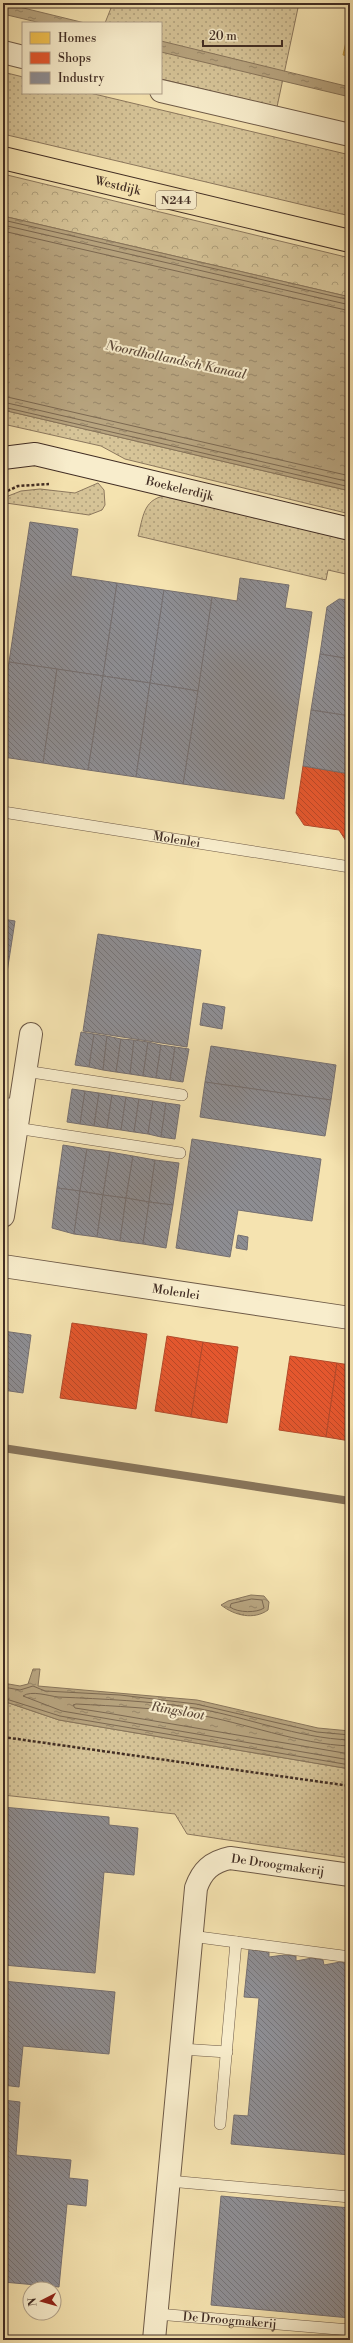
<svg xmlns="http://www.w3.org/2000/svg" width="353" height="2343" font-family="'Libre Bodoni',serif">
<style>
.grass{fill:url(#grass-dots);stroke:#8c785e}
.forest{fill:url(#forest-crowns);stroke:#8c785e}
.water{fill:url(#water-ripples);stroke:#88755b}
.homes{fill:url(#homes-back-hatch);stroke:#bd9541}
.shops{fill:url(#shops-back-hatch);stroke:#b34a2b}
.industry{fill:url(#industry-back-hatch);stroke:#767071}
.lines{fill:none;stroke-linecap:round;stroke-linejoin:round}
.shore{stroke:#7c6952;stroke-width:1}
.stream{stroke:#88755b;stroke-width:8}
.lane-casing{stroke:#6e5a47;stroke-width:12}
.street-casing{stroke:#6e5a47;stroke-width:24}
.secondary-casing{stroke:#412d24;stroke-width:24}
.primary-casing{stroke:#412d24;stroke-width:24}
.path{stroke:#412d24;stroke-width:2.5;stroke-dasharray:3 2;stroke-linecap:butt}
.lane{stroke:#f8edcc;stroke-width:11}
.street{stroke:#f8edcc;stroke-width:22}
.secondary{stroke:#f8edcc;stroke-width:22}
.primary{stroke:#f5e3b0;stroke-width:22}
.labels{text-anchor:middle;stroke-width:4;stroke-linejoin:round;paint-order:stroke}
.shield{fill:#f8edcc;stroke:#786756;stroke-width:1}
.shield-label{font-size:11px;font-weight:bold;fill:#412d24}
.street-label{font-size:12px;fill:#412d24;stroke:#f8edcc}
.water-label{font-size:13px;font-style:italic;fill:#5f4b3b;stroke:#f8edcc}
</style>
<defs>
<pattern id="grass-dots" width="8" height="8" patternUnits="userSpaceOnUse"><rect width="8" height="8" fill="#d6c498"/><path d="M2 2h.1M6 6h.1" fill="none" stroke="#afa07c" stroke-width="1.8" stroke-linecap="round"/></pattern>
<pattern id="forest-crowns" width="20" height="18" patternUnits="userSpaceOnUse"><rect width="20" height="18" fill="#d6c498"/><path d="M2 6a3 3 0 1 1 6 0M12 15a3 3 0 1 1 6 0" fill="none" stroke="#afa07c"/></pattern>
<pattern id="water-ripples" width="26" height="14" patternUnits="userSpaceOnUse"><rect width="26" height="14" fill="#b8a580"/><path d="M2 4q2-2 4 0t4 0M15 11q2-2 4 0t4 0" fill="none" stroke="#978769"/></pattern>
<pattern id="homes-back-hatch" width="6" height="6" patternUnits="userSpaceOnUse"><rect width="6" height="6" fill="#f2c14e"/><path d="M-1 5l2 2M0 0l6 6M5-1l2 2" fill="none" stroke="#d1a644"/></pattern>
<pattern id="shops-back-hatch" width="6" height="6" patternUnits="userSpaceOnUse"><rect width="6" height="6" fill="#e4572e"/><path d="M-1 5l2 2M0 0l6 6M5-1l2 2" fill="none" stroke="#ba4827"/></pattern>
<pattern id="industry-back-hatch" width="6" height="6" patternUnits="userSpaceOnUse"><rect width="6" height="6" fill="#8d8d92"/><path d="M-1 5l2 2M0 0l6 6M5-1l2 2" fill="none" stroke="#757477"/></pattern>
</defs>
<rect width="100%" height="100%" fill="#f5e3b0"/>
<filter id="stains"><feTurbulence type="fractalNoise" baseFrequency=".005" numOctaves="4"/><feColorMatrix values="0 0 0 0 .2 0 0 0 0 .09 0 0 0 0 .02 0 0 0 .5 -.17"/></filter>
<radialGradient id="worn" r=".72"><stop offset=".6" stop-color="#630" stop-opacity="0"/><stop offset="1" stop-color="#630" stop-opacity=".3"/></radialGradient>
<!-- grass -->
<g class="grass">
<polygon points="113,3 299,3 277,107 161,79 161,23 105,23"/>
<polygon points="3,72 23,77 23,93 90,93 350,155 350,216 3,134"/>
<polygon points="3,410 350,491 350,514 125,459 101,446 3,424"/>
<polygon points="98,483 104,490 105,505 102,510 89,515 6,503 3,524 3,498 21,491 40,489 75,493"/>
<path d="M 164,496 L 350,540 L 350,575 L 328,570 L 326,580 L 138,536 C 143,518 143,500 164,496 Z"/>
<polygon points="3,1701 59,1720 350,1769 350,1858 187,1834 175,1814 3,1795"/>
</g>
<!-- forest -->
<polygon class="forest" points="3,174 350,258 350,297 3,216"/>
<!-- water -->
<g class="water">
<polygon points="3,3 85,23 41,23 3,14"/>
<polygon points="161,41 350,87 350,97 161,52"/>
<polygon points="3,216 350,297 350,491 3,410"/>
<path d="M 251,1595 L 264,1596 L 269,1602 L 268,1610 C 254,1620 235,1616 221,1605 L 228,1601 Z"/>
<polygon points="33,1669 40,1669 38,1686 197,1700 318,1728 350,1731 350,1769 59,1720 3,1701 3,1683 20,1686 28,1684"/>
</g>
<!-- homes -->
<polygon class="homes" points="350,24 350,56 343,55"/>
<!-- shops -->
<g class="shops">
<polygon points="303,766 350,774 350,841 346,841 339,830 304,825 296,813"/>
<polygon points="72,1323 147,1334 136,1409 60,1398"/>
<polygon points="167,1336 203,1342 191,1417 155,1411"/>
<polygon points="203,1342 238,1347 227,1423 191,1417"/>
<polygon points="290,1356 337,1363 326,1437 279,1430"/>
<polygon points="337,1363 350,1365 350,1441 326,1437"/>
</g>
<!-- industry -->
<g class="industry">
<polygon points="30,522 78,529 71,576 117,583 103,676 9,662"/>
<polygon points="240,578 289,585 285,608 312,612 284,799 183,784 212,597 237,601"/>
<polygon points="117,583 164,590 150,683 103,676"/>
<polygon points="164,590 212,597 198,691 150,683"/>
<polygon points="339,599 350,600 350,659 320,654 327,607"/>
<polygon points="320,654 350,659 350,716 311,710"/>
<polygon points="9,662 57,669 43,763 3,757 3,700"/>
<polygon points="57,669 103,676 88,770 43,763"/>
<polygon points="103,676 150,683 136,777 88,770"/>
<polygon points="150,683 198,691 183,784 136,777"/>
<polygon points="311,710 350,716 350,774 303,766"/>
<polygon points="3,919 15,921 3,998"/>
<polygon points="98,934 201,950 187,1047 83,1031"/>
<polygon points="203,1003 225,1007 222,1029 200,1025"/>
<polygon points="81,1032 94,1034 89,1067 75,1065"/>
<polygon points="94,1034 107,1036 103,1070 89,1067"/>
<polygon points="107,1036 121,1039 116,1072 103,1070"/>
<polygon points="121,1039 134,1040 130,1074 116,1072"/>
<polygon points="134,1040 148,1042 143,1076 130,1074"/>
<polygon points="148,1042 161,1045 156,1078 143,1076"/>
<polygon points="161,1045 175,1047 170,1080 156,1078"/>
<polygon points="211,1046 336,1065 331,1100 205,1082"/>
<polygon points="175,1047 189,1049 183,1082 170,1080"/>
<polygon points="205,1082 331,1100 325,1136 200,1117"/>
<polygon points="72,1089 85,1091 80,1124 67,1122"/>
<polygon points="85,1091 99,1093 94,1126 80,1124"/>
<polygon points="99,1093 112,1095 107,1128 94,1126"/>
<polygon points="112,1095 126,1097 121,1130 107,1128"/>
<polygon points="126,1097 139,1099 134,1132 121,1130"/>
<polygon points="139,1099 153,1101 148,1134 134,1132"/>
<polygon points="153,1101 166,1103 161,1137 148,1134"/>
<polygon points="166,1103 180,1105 175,1139 161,1137"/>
<polygon points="192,1139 321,1159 312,1221 238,1210 230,1257 176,1248"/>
<polygon points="63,1145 87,1149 80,1191 57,1188"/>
<polygon points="87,1149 110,1152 103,1195 80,1191"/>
<polygon points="110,1152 133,1156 126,1198 103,1195"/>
<polygon points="133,1156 155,1160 149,1202 126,1198"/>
<polygon points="155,1160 179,1163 173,1205 149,1202"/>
<polygon points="57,1188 80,1191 74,1234 52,1228"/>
<polygon points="80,1191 103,1195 97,1237 74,1234"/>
<polygon points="103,1195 126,1198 120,1241 97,1237"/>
<polygon points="126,1198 149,1202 143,1244 120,1241"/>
<polygon points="149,1202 173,1205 166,1248 143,1244"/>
<polygon points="238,1235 248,1237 247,1250 236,1248"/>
<polygon points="3,1331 31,1335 23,1393 3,1390"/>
<polygon points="3,1807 109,1817 109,1825 138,1828 134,1875 104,1872 95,1973 3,1965"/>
<polygon points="249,1949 269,1952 269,1957 284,1955 296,1956 296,1961 312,1958 323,1960 324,1965 340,1962 350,1964 350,2155 231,2144 234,2115 248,2116 259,1998 244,1997"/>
<polygon points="3,1981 115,1992 109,2054 23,2046 19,2087 3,2085"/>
<polygon points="3,2100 20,2102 16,2155 71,2160 69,2178 88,2180 86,2206 67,2204 59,2287 3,2282"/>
<polygon points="221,2196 350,2208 350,2318 211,2305"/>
</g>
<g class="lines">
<!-- shore -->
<g class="shore">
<polyline points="3,220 350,300"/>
<polyline points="3,225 350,305"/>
<polyline points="3,231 350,311"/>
<polyline points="3,396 350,476"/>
<polyline points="3,402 350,482"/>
<polyline points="3,407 350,487"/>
<path d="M 252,1599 L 262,1600 L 264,1608 C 257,1613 238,1613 230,1607 L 231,1604 Z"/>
<polyline points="3,1687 20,1690 33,1686 45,1691 120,1695 196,1704 317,1732 350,1735"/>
<polyline points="3,1698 60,1716 350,1765"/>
<path d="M 350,1740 C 297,1738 247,1717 195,1708 C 150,1701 104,1699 58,1697 C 49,1696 31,1690 23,1696 L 62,1711 L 350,1760"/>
<path d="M 350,1746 C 297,1744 246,1723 194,1714 C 155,1708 115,1706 76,1704 L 73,1705 L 75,1708 L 107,1713 L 350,1754"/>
</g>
<!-- stream -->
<polyline class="stream" points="3,1448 350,1501"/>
<!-- lane casing -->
<g class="lane-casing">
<g id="lane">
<path id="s1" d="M 3,812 L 350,867"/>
<polyline points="25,1071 182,1095"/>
<polyline points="3,1103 20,1106"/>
<polyline points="16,1128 180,1153"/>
<polyline points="191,1936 350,1957"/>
<polyline points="181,2049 227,2052"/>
<polyline points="220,2124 236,1942"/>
<polyline points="169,2181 350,2197"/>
<path id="s2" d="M 157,2314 L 350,2330"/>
</g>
</g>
<!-- street casing -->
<g class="street-casing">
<g id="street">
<polyline points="3,52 23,57"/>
<polyline points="161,91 350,135"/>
<polyline points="3,1216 31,1034"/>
<path id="s3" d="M 3,1266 L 350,1318"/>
<path id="s4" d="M 154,2340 L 196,1888 C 202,1871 211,1862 230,1858 L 350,1875"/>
</g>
</g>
<!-- secondary casing -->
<g class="secondary-casing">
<g id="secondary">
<path id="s5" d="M 3,458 L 35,454 L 350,529"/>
</g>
</g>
<!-- primary casing -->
<g class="primary-casing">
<g id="primary">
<path id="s6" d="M 3,158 L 350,241"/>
</g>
</g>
<!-- path -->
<g class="path">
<polyline points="3,493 18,486 49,484"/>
<polyline points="3,1737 350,1786"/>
</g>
<!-- lane -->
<use href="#lane" class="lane"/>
<!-- street -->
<use href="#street" class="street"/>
<!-- secondary -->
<use href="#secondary" class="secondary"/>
<!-- primary -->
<use href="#primary" class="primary"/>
</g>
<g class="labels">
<!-- shield labels -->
<rect class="shield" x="156" y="191" width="40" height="18" rx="3"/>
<g class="shield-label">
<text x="176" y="204">N244</text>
</g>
<!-- street labels -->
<g class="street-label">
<text dy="4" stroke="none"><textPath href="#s6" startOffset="118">Westdijk</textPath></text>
<text dy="4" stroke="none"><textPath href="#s5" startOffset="181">Boekelerdijk</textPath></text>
<text dy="4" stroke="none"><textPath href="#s1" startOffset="176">Molenlei</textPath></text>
<text dy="4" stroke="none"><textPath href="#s3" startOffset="175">Molenlei</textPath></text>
<text dy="4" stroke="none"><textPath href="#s4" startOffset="550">De Droogmakerij</textPath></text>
<text dy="4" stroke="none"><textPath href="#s2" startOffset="73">De Droogmakerij</textPath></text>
</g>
<!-- water labels -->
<g class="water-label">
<text transform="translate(176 359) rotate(12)" y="5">Noordhollandsch Kanaal</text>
<text transform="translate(178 1710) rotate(10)" y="5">Ringsloot</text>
</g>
</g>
<!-- margin -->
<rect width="353" height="2343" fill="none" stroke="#f5e3b0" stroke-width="16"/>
<rect x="4" y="4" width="345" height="2335" fill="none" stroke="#412d24" stroke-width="2"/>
<rect x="8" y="8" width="337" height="2327" fill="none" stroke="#412d24"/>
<!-- legend -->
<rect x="22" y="22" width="140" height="72" fill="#f8edcc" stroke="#afa089"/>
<rect x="30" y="32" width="20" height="12" fill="#f2c14e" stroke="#afa089"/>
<text x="58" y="42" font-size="12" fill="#412d24">Homes</text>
<rect x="30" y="52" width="20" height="12" fill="#e4572e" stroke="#afa089"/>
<text x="58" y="62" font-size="12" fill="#412d24">Shops</text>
<rect x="30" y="72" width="20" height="12" fill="#8d8d92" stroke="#afa089"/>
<text x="58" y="82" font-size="12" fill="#412d24">Industry</text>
<!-- north arrow -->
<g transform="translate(42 2301) rotate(264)"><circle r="19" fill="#f8edcc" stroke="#afa089"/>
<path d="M0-3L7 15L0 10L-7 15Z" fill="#8f2418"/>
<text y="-6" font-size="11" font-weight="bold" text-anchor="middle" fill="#412d24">N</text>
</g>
<!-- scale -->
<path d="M203 40v6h79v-6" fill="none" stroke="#412d24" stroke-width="2"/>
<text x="209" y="40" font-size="12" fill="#412d24" stroke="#f8edcc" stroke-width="3" paint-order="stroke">20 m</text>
<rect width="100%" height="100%" filter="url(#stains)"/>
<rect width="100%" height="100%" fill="url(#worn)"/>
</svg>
